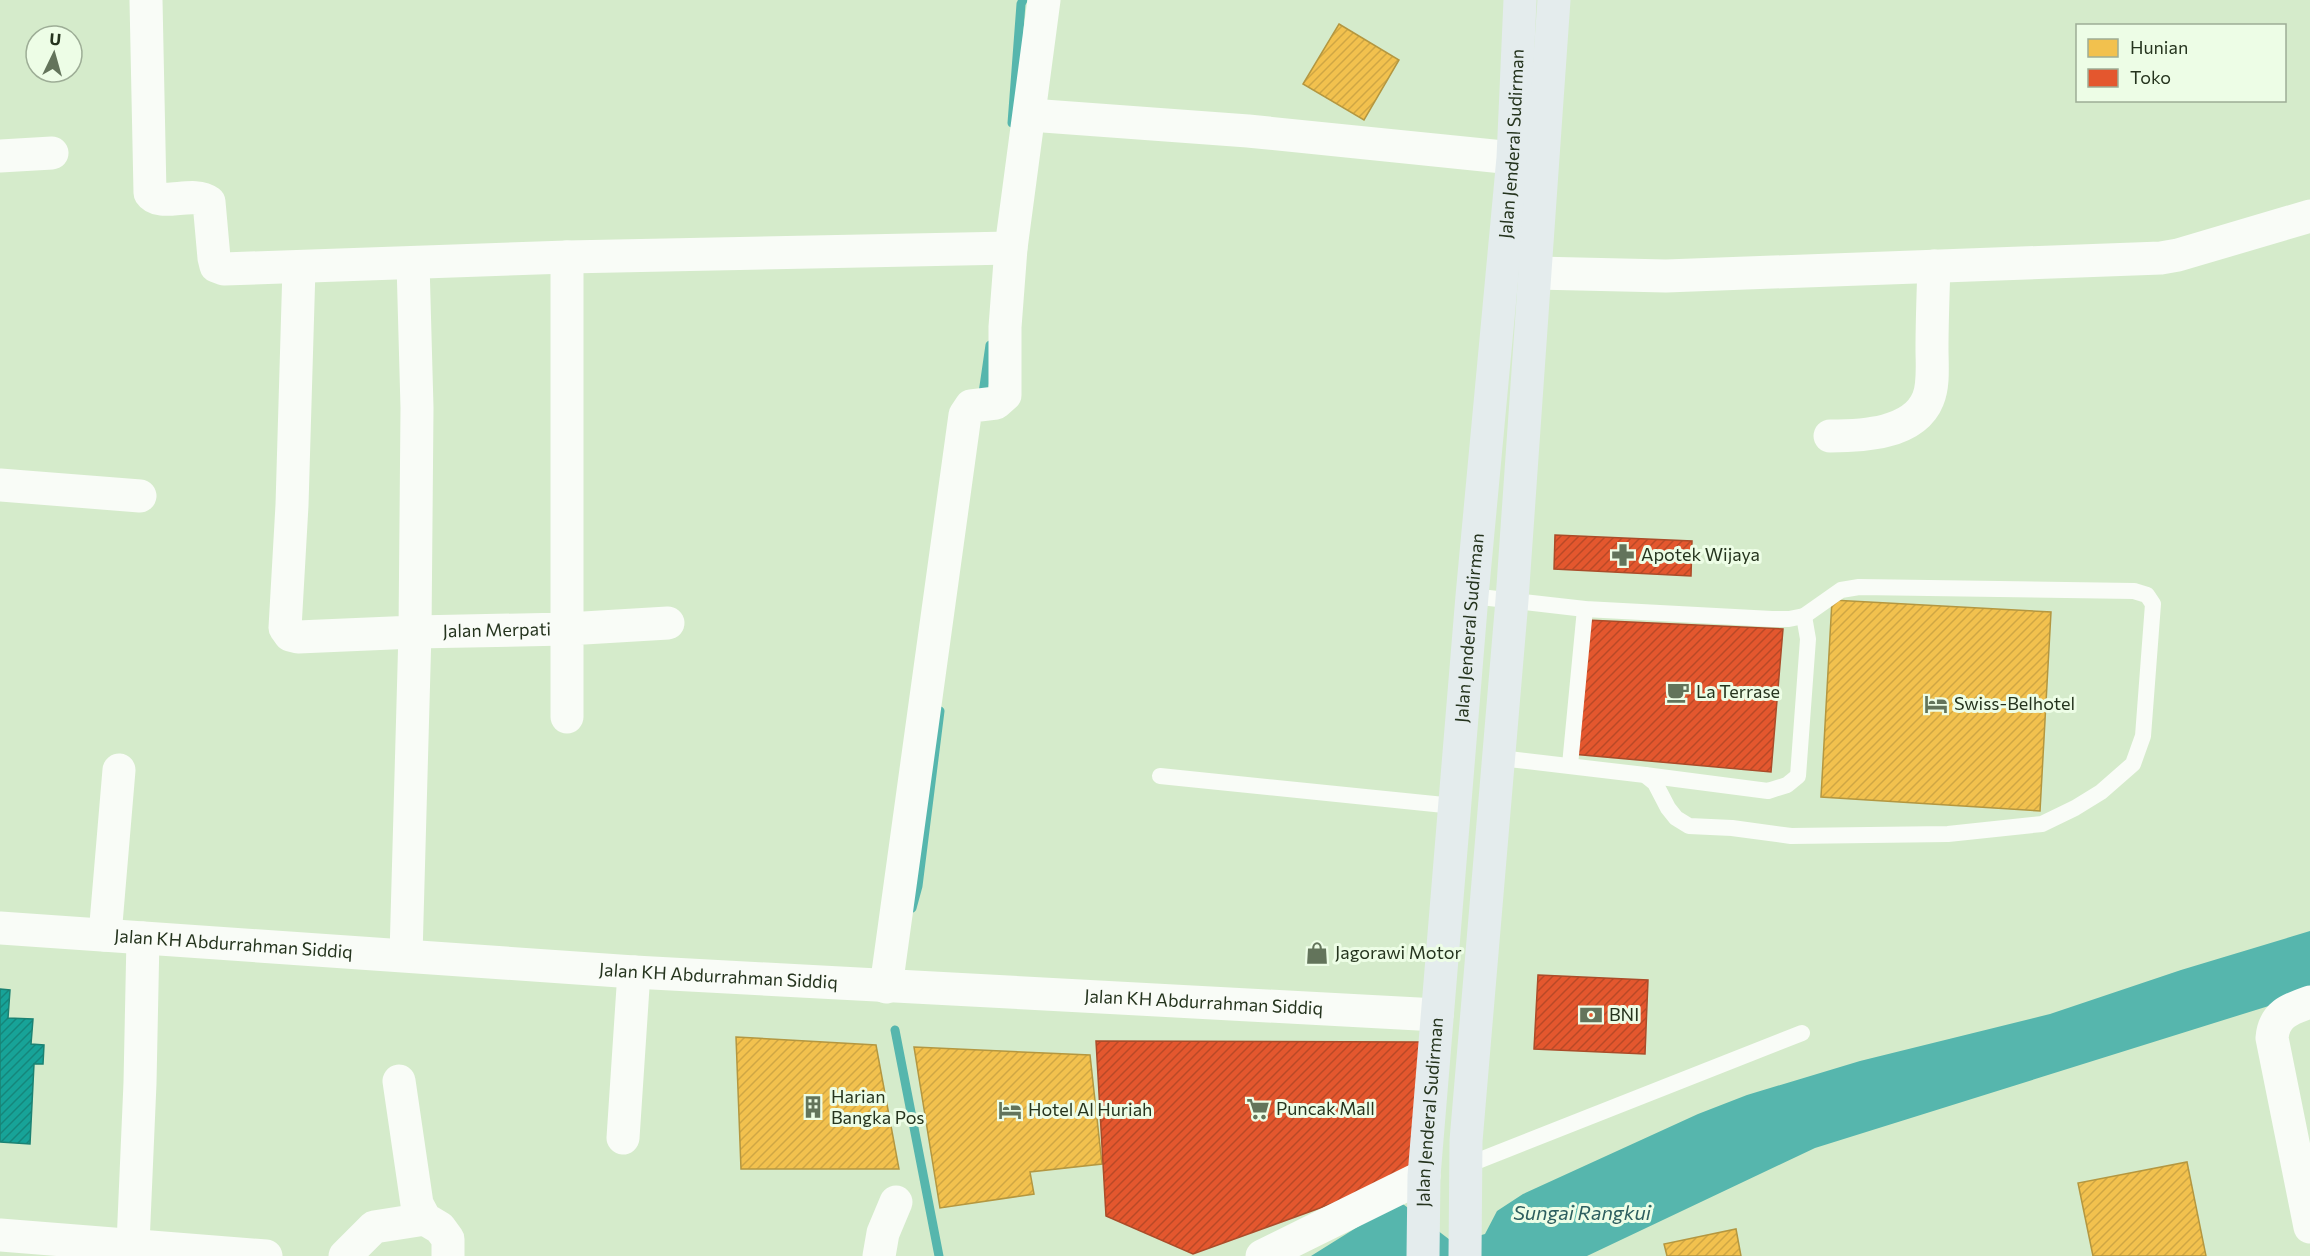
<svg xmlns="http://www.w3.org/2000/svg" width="2310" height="1256" font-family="Commissioner,sans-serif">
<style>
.water{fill:#56b6ad}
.homes{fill:url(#homes-hatch);stroke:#b49740;stroke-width:1.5}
.shops{fill:url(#shops-hatch);stroke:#ab4c29;stroke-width:1.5}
.public{fill:url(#public-hatch);stroke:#1b8273;stroke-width:1.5}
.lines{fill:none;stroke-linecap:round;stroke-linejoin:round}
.stream{stroke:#56b6ad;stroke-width:9}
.service{stroke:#f9fcf7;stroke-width:16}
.minor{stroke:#f9fcf7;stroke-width:33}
.trunk{stroke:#e4eced;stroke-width:33}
.labels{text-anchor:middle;stroke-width:6;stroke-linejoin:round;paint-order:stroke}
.street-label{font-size:18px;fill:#25341e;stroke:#edfde6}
.poi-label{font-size:18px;fill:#25341e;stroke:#edfde6;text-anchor:start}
.water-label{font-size:20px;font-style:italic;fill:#2d5e5f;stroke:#edfde6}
</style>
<defs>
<pattern id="homes-hatch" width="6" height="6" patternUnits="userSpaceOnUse" patternTransform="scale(1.5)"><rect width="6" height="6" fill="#f2c14e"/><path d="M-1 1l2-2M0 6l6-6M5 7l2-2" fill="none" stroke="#cfa644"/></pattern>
<pattern id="shops-hatch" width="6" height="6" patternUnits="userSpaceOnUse" patternTransform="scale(1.5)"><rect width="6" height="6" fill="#e4572e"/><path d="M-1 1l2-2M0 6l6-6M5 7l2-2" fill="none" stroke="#b94927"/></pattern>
<pattern id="public-hatch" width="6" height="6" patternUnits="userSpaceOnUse" patternTransform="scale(1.5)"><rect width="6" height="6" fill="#17a398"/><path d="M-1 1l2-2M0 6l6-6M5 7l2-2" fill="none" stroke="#15867b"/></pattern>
</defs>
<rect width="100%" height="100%" fill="#d5ebcb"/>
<!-- water -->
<polygon class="water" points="2310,931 2310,993 1815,1148 1587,1256 1311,1256 1399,1201 1454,1243 1485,1234 1497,1211 1523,1194 1698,1114 1747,1095 1860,1061 2050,1014 2181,970"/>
<!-- homes -->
<g class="homes">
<polygon points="1339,24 1399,60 1364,120 1303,84"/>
<polygon points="1832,600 2051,612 2040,811 1821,797"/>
<polygon points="736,1037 876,1045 899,1169 741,1169"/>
<polygon points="914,1047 1090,1055 1102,1164 1030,1172 1034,1194 940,1208"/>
<polygon points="2187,1162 2206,1256 2093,1256 2078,1183"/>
<polygon points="1736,1229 1741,1256 1667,1256 1664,1244"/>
</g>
<!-- shops -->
<g class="shops">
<polygon points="1555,535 1692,541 1691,576 1554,569"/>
<polygon points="1586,620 1783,629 1771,772 1572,754"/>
<polygon points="1538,975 1648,980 1645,1054 1534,1049"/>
<polygon points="1096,1041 1421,1042 1411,1175 1193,1254 1106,1216"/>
</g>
<!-- public -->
<polygon class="public" points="0,989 10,990 8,1018 33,1019 31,1044 44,1045 43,1064 34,1064 30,1144 0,1142"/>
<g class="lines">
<!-- stream -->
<g class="stream">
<polyline points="1012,123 1021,4 1023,0"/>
<polyline points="982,400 990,345"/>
<polyline points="912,908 918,886 940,711"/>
<polyline points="895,1030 939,1256"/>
</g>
<!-- service -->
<g class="service">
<polyline points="1472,596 1585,609 1772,619 1789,619 1804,616 1841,590 1859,587 2134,591 2147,595 2153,604 2143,736 2133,764 2101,792 2075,808 2042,824 1948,834 1791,836 1732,828 1689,826 1676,818 1668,808 1655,783 1645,775 1500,758"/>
<polyline points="1570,765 1585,609"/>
<polyline points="1645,775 1768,791 1787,785 1798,776 1808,639 1804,616"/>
<polyline points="1160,776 1454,806"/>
<polyline points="1465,1166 1802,1033"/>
</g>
<!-- minor -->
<g class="minor">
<path d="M 146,0 L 150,193 C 160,208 193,190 209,202 L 214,258 L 216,266 L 224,269 L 567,257 L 1011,248"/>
<polyline points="1030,115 1248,131 1513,158"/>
<polyline points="0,156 52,153"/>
<polyline points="299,268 292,505 285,628 290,635 298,637 415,632 417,408 413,263"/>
<polyline points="1536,273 1666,276 2161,258 2178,255 2310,216"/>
<path d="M 1830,436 C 1862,436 1914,434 1928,399 C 1934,385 1932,365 1932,349 C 1932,321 1933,294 1934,266"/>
<polyline points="0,485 140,496"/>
<polyline points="567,717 567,629 668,623"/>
<path id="s1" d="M 0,928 L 634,972 L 1437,1015"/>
<polyline points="105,935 119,770"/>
<path id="s2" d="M 406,955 L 415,632 L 567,629 L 567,257"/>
<polyline points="886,987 965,415 971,406 996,403 1005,395 1005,327 1011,248 1044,0"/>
<path d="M 2310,1002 C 2290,1009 2274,1014 2272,1038 L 2310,1227"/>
<polyline points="399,1081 417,1204 425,1219 440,1228 448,1239 448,1256"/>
<polyline points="623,1138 634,972"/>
<polyline points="0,1235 266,1256"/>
<polyline points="113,1256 133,1244 140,1083 143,938"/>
<polyline points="345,1256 374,1227 425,1219"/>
<polyline points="879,1256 883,1233 896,1202"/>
<polyline points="1262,1256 1424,1176"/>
</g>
<!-- trunk -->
<g class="trunk">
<path id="s3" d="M 1423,1256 L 1424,1176 L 1472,596 L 1513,158 L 1520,0"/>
<polyline points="1465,1256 1466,1141 1512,600 1554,0"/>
</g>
</g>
<!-- icons -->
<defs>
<g id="pharmacy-bare" transform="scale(1.8)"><path d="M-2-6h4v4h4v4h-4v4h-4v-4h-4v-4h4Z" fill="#63745b" stroke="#edfde6" stroke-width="2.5" paint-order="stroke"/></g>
<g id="cafe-bare" transform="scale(1.8)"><path d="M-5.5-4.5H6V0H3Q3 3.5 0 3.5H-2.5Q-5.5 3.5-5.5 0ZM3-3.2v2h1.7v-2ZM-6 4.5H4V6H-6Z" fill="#63745b" stroke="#edfde6" stroke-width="2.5" paint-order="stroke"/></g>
<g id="hotel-bare" transform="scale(1.8)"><path d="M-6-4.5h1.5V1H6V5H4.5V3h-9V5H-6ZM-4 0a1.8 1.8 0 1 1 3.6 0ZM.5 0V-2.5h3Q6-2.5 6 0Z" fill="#63745b" stroke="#edfde6" stroke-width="2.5" paint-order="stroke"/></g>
<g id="shop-bare" transform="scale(1.8)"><path d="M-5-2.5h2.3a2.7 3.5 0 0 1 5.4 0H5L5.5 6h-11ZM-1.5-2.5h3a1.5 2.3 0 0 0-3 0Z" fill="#63745b" stroke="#edfde6" stroke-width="2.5" paint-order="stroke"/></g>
<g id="bank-bare" transform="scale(1.8)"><path d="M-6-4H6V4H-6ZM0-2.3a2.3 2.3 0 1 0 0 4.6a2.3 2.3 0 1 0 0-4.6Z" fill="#63745b" stroke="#edfde6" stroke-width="2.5" paint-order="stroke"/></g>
<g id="building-bare" transform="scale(1.8)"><path d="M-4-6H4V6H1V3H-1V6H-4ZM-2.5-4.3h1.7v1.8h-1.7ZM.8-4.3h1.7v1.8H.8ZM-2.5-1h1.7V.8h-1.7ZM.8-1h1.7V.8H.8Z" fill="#63745b" stroke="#edfde6" stroke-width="2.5" paint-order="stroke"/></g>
<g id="supermarket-bare" transform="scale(1.8)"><path d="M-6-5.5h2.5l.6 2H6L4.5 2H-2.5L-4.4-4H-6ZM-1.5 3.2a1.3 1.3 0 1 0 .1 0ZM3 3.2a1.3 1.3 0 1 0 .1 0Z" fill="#63745b" stroke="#edfde6" stroke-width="2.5" paint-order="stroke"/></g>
</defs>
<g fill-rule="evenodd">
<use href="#pharmacy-bare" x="1623" y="555"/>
<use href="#cafe-bare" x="1678" y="692"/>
<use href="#hotel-bare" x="1936" y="704"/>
<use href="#shop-bare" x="1317" y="953"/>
<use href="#bank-bare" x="1591" y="1015"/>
<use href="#building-bare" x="813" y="1107"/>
<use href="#supermarket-bare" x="1258" y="1109"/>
<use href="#hotel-bare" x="1010" y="1110"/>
</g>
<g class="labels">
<!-- street labels -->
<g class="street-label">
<text dy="6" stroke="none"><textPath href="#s3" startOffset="1116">Jalan Jenderal Sudirman</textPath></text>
<text dy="6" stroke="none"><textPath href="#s3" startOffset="630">Jalan Jenderal Sudirman</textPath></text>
<text dy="6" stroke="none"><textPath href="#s2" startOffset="405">Jalan Merpati</textPath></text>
<text dy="6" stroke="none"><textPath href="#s1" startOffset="234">Jalan KH Abdurrahman Siddiq</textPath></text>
<text dy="6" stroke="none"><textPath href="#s1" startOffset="720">Jalan KH Abdurrahman Siddiq</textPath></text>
<text dy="6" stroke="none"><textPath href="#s1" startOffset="1206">Jalan KH Abdurrahman Siddiq</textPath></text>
<text dy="6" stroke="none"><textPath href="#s3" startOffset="144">Jalan Jenderal Sudirman</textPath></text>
</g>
<!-- poi labels -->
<g class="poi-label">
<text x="1641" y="561">Apotek Wijaya</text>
<text x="1696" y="698">La Terrase</text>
<text x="1954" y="710">Swiss-Belhotel</text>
<text x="1335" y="959">Jagorawi Motor</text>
<text x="1609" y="1021">BNI</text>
<text x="831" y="1103">Harian<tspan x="831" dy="21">Bangka Pos</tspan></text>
<text x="1276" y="1115">Puncak Mall</text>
<text x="1028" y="1116">Hotel Al Huriah</text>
</g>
<!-- water labels -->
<g class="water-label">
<text x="1582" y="1220">Sungai Rangkui</text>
</g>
</g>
<!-- legend -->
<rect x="2076" y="24" width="210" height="78" fill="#edfde6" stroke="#9dad96" stroke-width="1.5"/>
<rect x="2088" y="39" width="30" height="18" fill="#f2c14e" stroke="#9dad96" stroke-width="1.5"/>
<text x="2130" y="54" font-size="18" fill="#25341e">Hunian</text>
<rect x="2088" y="69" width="30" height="18" fill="#e4572e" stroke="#9dad96" stroke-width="1.5"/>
<text x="2130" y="84" font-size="18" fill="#25341e">Toko</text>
<!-- north arrow -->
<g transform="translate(54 54) rotate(5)"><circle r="28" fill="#edfde6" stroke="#9dad96" stroke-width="1.5"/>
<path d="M0-4.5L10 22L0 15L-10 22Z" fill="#63745b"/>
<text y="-9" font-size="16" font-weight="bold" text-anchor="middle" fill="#25341e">U</text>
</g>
</svg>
